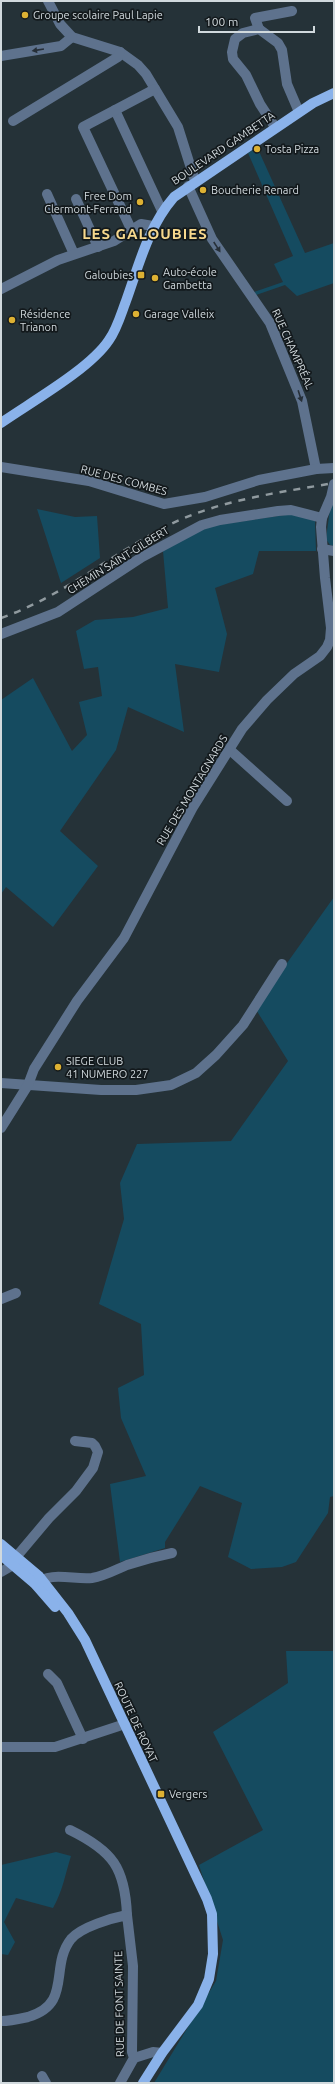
<svg xmlns="http://www.w3.org/2000/svg" width="335" height="2084" font-family="Ubuntu,sans-serif">
<style>
.green{fill:#154b60}
.lines{fill:none;stroke-linecap:round;stroke-linejoin:round}
.minor{stroke:#5e728d;stroke-width:10}
.major{stroke:#8ab2ea;stroke-width:10}
.rail{stroke:#909a9f;stroke-width:2.5;stroke-dasharray:7 7;stroke-linecap:butt}
.oneway{fill:#262f38}
.poi-dot{fill:#ddb133;stroke:#13191c;stroke-width:1.5}
.labels{text-anchor:middle;stroke-width:3.5;stroke-linejoin:round;paint-order:stroke}
.poi-label{font-size:11px;fill:#d1d9dd;stroke:#13191c;text-anchor:start}
.street-label{font-size:11px;fill:#d1d9dd;stroke:#13191c}
.district-label{font-size:15px;font-weight:bold;letter-spacing:1px;fill:#f7d88d;stroke:#13191c}
</style>
<rect width="100%" height="100%" fill="#253238"/>
<!-- green -->
<g class="green">
<polygon points="257,147 305,253 334,243 334,283 297,296 285,285 256,295 254,292 283,282 274,264 293,256 248,153"/>
<polygon points="334,499 334,546 330,545 326,539 331,501"/>
<polygon points="37,509 75,517 97,516 100,558 61,583"/>
<polygon points="292,514 315,521 316,551 259,551 253,574 215,588 227,634 219,672 175,664 184,732 128,707 116,750 60,831 98,866 53,927 6,887 1,894 1,700 33,678 72,751 87,735 79,702 102,696 98,667 84,669 76,631 95,620 133,617 168,608 163,551 204,527"/>
<polygon points="334,897 334,1496 330,1497 328,1513 296,1562 282,1567 251,1569 228,1557 242,1503 200,1486 165,1542 165,1548 120,1562 110,1484 146,1476 121,1418 118,1388 144,1375 141,1324 99,1304 124,1219 120,1183 137,1144 231,1141 288,1061 255,1008"/>
<polygon points="286,1651 334,1651 334,2083 154,2083 216,1981 223,1940 199,1865 263,1830 213,1732 288,1683"/>
<path d="M 56,1852 L 71,1856 C 65,1875 63,1890 53,1908 L 16,1898 L 4,1922 L 15,1942 L 8,1955 L 1,1954 L 1,1865 Z"/>
</g>
<g class="lines">
<!-- minor -->
<g class="minor">
<polyline points="48,1 60,24 72,37 120,52 138,65 146,74 178,127 195,181"/>
<polyline points="259,29 255,18 292,11"/>
<polyline points="1,56 61,46 72,37"/>
<polyline points="115,110 162,211"/>
<polyline points="13,121 118,57 120,52"/>
<polyline points="275,127 260,104 246,75 233,59 232,52 235,39 243,33 259,29 278,43 282,50 287,84 299,112"/>
<polyline points="188,186 212,239 270,323 302,401 316,469"/>
<polyline points="47,194 74,254"/>
<polyline points="76,199 98,247"/>
<polyline points="131,229 83,127 155,89"/>
<polyline points="1,289 58,260 114,241 141,224 153,226"/>
<polyline points="1,467 89,481 164,504 205,497 259,480 316,469 334,468"/>
<polyline points="322,549 334,551"/>
<polyline points="1,634 58,612 142,557 202,525 220,520 278,511 291,510 322,518"/>
<polyline points="230,750 287,801"/>
<polyline points="1,1083 101,1090 136,1090 171,1085 196,1073 216,1055 243,1025 282,964"/>
<polyline points="1,1128 28,1085 34,1069 77,1001 124,938 193,807 242,729 267,700 294,674 320,656 327,647 330,640 331,628 325,578 321,527 322,518 331,497 334,484"/>
<polyline points="1,1299 16,1293"/>
<polyline points="1,1572 13,1565 17,1556 49,1518 76,1491 93,1468 98,1452 95,1446 92,1443 75,1441"/>
<path d="M 35,1584 C 50,1571 74,1580 92,1578 C 105,1576 115,1570 127,1565 C 142,1560 157,1556 172,1553"/>
<polyline points="48,1674 57,1683 83,1739"/>
<polyline points="1,1747 55,1747 125,1724"/>
<path d="M 70,1830 C 113,1851 125,1868 127,1915"/>
<path d="M 1,2021 C 11,2021 19,2019 28,2017 C 73,2004 49,1967 71,1939 C 81,1927 112,1918 127,1915 L 133,1966 L 132,2052 L 134,2058 L 120,2083"/>
<polyline points="134,2058 153,2052 162,2053"/>
<polyline points="42,2076 46,2083"/>
</g>
<!-- major -->
<g class="major">
<path d="M 1,423 C 31,402 90,369 109,340 C 117,329 121,314 126,301 C 139,265 148,227 174,197 L 313,103 L 334,93"/>
<polyline points="1,1544 39,1576 68,1613 85,1640 207,1899 212,1914 213,1954 209,1979 198,2005 162,2053 143,2083"/>
<polyline points="1,1555 35,1584 55,1607"/>
</g>
<!-- rail -->
<path class="rail" d="M 1,618 C 61,597 109,556 165,527 C 217,500 277,493 334,483"/>
</g>
<!-- one-way arrows -->
<defs><path id="oneway-solid" d="M-6-.8H1V-3.2L6.5 0L1 3.2V.8H-6Z"/></defs>
<g class="oneway">
<use href="#oneway-solid" transform="translate(38 50) rotate(171)"/>
<use href="#oneway-solid" transform="translate(217 247) rotate(57)"/>
<use href="#oneway-solid" transform="translate(300 396) rotate(72)"/>
</g>
<!-- markers -->
<g class="poi-dot">
<circle cx="25" cy="15" r="4"/>
<circle cx="257" cy="149" r="4"/>
<circle cx="203" cy="190" r="4"/>
<circle cx="140" cy="202" r="4"/>
<rect x="137" y="271" width="8" height="8" rx="2"/>
<circle cx="155" cy="278" r="4"/>
<circle cx="136" cy="314" r="4"/>
<circle cx="12" cy="320" r="4"/>
<circle cx="58" cy="1067" r="4"/>
<rect x="157" y="1790" width="8" height="8" rx="2"/>
</g>
<g class="labels">
<!-- poi labels -->
<g class="poi-label">
<text x="33" y="19">Groupe scolaire Paul Lapie</text>
<text x="265" y="153">Tosta Pizza</text>
<text x="211" y="194">Boucherie Renard</text>
<text x="132" y="200" text-anchor="end">Free Dom<tspan x="132" dy="13">Clermont-Ferrand</tspan></text>
<text x="163" y="276">Auto-école<tspan x="163" dy="13">Gambetta</tspan></text>
<text x="133" y="279" text-anchor="end">Galoubies</text>
<text x="20" y="318">Résidence<tspan x="20" dy="13">Trianon</tspan></text>
<text x="144" y="318">Garage Valleix</text>
<text x="66" y="1065">SIEGE CLUB<tspan x="66" dy="13">41 NUMERO 227</tspan></text>
<text x="169" y="1798">Vergers</text>
</g>
<!-- street labels -->
<g class="street-label">
<text transform="translate(223 148) rotate(-34)" y="4">BOULEVARD GAMBETTA</text>
<text transform="translate(293 349) rotate(66)" y="4">RUE CHAMPRÉAL</text>
<text transform="translate(124 480) rotate(15)" y="4">RUE DES COMBES</text>
<text transform="translate(118 560) rotate(-32)" y="4">CHEMIN SAINT-GILBERT</text>
<text transform="translate(192 790) rotate(-59)" y="4">RUE DES MONTAGNARDS</text>
<text transform="translate(136 1722) rotate(65)" y="4">ROUTE DE ROYAT</text>
<text transform="translate(119 2004) rotate(-91)" y="4">RUE DE FONT SAINTE</text>
</g>
<!-- district labels -->
<g class="district-label">
<text x="145" y="239">LES GALOUBIES</text>
</g>
</g>
<!-- border -->
<rect width="335" height="2084" fill="none" stroke="#d1d9dd" stroke-width="4"/>
<!-- scale -->
<path d="M199 26v6h115v-6" fill="none" stroke="#d1d9dd" stroke-width="2"/>
<text x="205" y="26" font-size="12" fill="#d1d9dd" stroke="#13191c" stroke-width="3" paint-order="stroke">100 m</text>
</svg>
